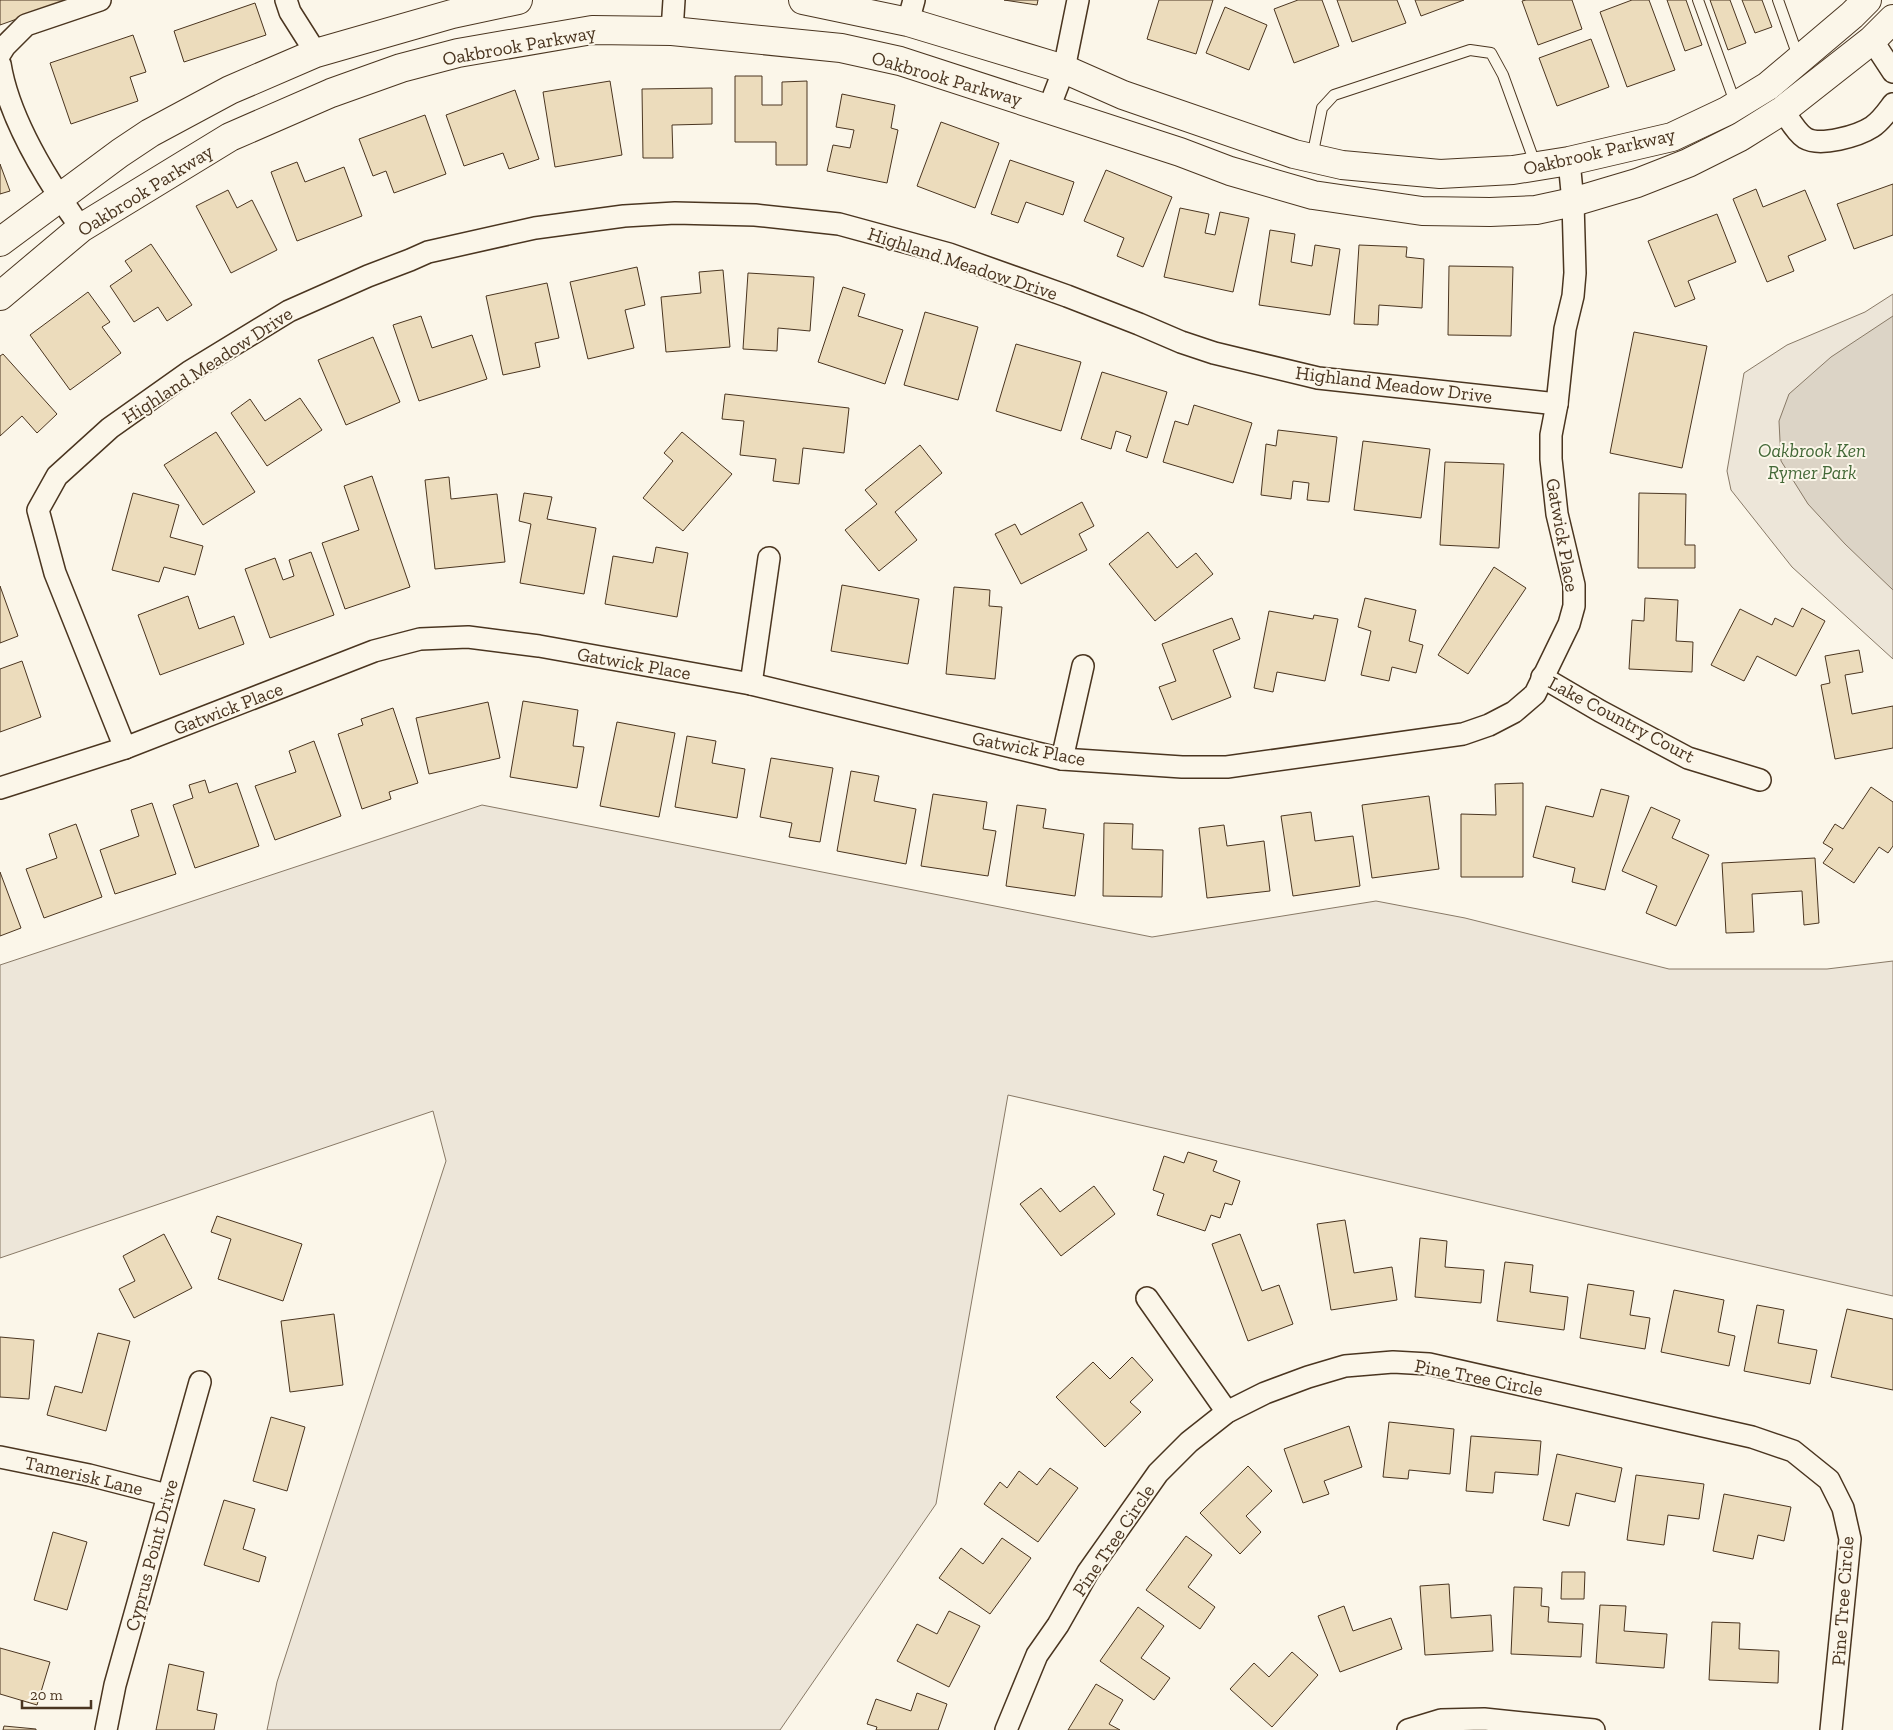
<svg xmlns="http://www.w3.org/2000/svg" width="1893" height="1730" font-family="'Zilla Slab',serif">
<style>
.green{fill:#ede6d9;stroke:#887966}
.water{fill:#dcd4c6;stroke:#887966}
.building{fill:#ecdcbc;stroke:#4a3520}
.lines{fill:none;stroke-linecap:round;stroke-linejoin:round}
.lane-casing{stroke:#4a3520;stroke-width:12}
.street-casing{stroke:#4a3520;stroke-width:24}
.secondary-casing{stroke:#4a3520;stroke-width:30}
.lane{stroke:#fbf6e9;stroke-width:10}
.street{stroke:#fbf6e9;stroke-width:21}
.secondary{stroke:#fbf6e9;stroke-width:28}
.labels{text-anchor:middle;stroke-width:4;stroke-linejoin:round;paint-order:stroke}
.street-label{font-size:19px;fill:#4a3520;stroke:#fbf6e9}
.park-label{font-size:19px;font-style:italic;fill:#436837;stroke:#fbf6e9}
</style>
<rect width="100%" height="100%" fill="#fbf6e9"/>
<!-- green -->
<g class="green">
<polygon points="1893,294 1893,659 1792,567 1731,490 1727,471 1744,373 1787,345 1865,312"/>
<polygon points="482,805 1152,937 1376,901 1465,918 1669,969 1827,969 1893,961 1893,1296 1008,1095 936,1504 780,1730 267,1730 277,1682 446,1161 433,1111 0,1258 0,965"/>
</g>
<!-- water -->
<polygon class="water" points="1893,316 1893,590 1845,544 1808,504 1781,461 1779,421 1789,394 1831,357"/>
<!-- building -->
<g class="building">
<polygon points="0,0 70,0 0,25"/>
<polygon points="1004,0 1038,0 1037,5"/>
<polygon points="1159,0 1213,0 1196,54 1147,39"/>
<polygon points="1298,0 1322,0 1339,46 1294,63 1274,9"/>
<polygon points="1337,0 1397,0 1406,23 1352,42"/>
<polygon points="1415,0 1464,0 1421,16"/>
<polygon points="1526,0 1572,0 1582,29 1538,45 1522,1"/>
<polygon points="1632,0 1649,0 1675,70 1627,87 1600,12"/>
<polygon points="1667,0 1686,0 1702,45 1685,51"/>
<polygon points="1710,0 1730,0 1746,43 1728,50"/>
<polygon points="1742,0 1762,0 1772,27 1755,33"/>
<polygon points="255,3 266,35 184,62 174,31"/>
<polygon points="1225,7 1267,25 1249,70 1206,53"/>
<polygon points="133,35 146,72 130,77 138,101 71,124 50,63"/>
<polygon points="1591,39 1609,87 1557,106 1539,58"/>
<polygon points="735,76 762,76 762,105 782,105 782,82 807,81 807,165 776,165 776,142 735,142"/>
<polygon points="610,81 622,155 555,167 543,92"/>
<polygon points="712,88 712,124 672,125 673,158 643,158 642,89"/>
<polygon points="515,90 539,159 509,169 503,153 464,166 446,115"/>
<polygon points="842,94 895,105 891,128 898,130 887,183 827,171 833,145 850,148 854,130 836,127"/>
<polygon points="425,115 446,174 394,193 386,171 373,176 359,139"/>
<polygon points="941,122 999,143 975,208 917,186"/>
<polygon points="1010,160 1074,182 1063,215 1026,202 1018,223 991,214"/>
<polygon points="297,162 305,182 344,167 362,216 297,241 271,172"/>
<polygon points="0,164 10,191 0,194"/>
<polygon points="1106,170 1172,197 1143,267 1117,256 1124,238 1084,221"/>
<polygon points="1893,184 1893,235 1854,249 1837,204"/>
<polygon points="1756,189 1763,207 1805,190 1826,240 1788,256 1794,271 1767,282 1733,199"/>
<polygon points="228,190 237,208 252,200 277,250 231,273 196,206"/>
<polygon points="1180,208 1209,214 1205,233 1215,235 1220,212 1249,218 1233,292 1164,277"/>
<polygon points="1717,214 1736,262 1688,281 1695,299 1675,307 1648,241"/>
<polygon points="1270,230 1295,234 1291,262 1312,266 1315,245 1340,249 1330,315 1259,305"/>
<polygon points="151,244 192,305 167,321 158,307 134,322 110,286 132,271 125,261"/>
<polygon points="1359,245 1407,247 1406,257 1424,259 1422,308 1379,305 1378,325 1354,324"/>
<polygon points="1449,266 1513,267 1511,336 1448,335"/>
<polygon points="637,267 645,305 625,310 634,348 588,359 570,282"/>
<polygon points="723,270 730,347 666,352 661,297 701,293 699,272"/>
<polygon points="748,273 814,277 810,331 778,328 777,351 743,349"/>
<polygon points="547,283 559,338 535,343 540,367 503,375 486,296"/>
<polygon points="843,287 865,294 858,316 903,330 885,384 818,362"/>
<polygon points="88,292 110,322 102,327 121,353 70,390 30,335"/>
<polygon points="925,312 978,327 958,400 904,385"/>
<polygon points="421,316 432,348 472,335 487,379 419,401 393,325"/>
<polygon points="1634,332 1707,346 1682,468 1610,453"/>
<polygon points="373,337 400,402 346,425 318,360"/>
<polygon points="1016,344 1081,362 1061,431 996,411"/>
<polygon points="3,354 57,414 37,433 22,416 0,436 0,356"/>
<polygon points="1102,372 1167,392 1147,458 1126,451 1131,436 1116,431 1111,449 1081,439"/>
<polygon points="725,394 849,408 844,453 803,448 799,484 773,481 776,459 740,455 744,421 722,419"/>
<polygon points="300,398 322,430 267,466 231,413 250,399 265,421"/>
<polygon points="1194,405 1252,423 1233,483 1163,462 1175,421 1188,425"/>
<polygon points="1278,430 1337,437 1329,502 1307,500 1309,483 1293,481 1291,499 1261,495 1266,444 1276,446"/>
<polygon points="216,432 255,492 203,525 164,465"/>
<polygon points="682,432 732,474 683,531 643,498 673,461 664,453"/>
<polygon points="1363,441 1430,449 1421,518 1354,510"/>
<polygon points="920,445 942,473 895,512 917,540 879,571 845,530 877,504 865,490"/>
<polygon points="1445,462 1504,464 1499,548 1440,545"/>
<polygon points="372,476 410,587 345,609 322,543 359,530 344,486"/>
<polygon points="449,477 451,499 497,494 505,562 435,569 425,480"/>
<polygon points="133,493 179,505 170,537 203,546 195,575 164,567 159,582 112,570"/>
<polygon points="524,493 552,497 547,519 596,528 584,594 520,583 531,524 519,521"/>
<polygon points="1639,493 1686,494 1685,545 1695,545 1695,568 1638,568"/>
<polygon points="1082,502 1094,526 1079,534 1087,550 1021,584 995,534 1015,524 1021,535"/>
<polygon points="1148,532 1177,568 1196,553 1213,574 1155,621 1109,564"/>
<polygon points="656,547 688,553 677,617 605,604 613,556 653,563"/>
<polygon points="311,552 334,615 270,638 245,569 275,558 283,580 294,576 289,560"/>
<polygon points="1494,567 1526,588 1468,674 1438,655"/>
<polygon points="842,585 919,599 908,664 831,651"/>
<polygon points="0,586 18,636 0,643"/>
<polygon points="954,587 990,590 989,606 1002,607 995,679 946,674"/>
<polygon points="188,596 199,629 234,616 244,644 160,675 138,615"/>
<polygon points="1365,598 1416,610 1409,641 1423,645 1416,673 1392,667 1389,681 1361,675 1371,631 1358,627"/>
<polygon points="1645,598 1678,600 1676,641 1693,642 1692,672 1629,669 1632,620 1644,621"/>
<polygon points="1802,608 1825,621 1796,676 1757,656 1744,681 1711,665 1740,609 1772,625 1775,618 1793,627"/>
<polygon points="1269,611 1313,619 1314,615 1338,619 1325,681 1277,672 1273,692 1254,688"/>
<polygon points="1232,618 1240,639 1213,650 1231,697 1172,720 1159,687 1176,681 1162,644"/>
<polygon points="1859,650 1863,672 1845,675 1852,714 1893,706 1893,748 1835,759 1821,685 1830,683 1825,656"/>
<polygon points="22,661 41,717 0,732 0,669"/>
<polygon points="523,701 578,710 573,746 584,747 577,788 510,777"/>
<polygon points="488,702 500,758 429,774 416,718"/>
<polygon points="393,708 418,783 389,792 391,799 362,809 338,734 363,725 361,719"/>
<polygon points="617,722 675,733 659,817 600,806"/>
<polygon points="687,736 716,741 712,763 745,769 737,818 675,807"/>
<polygon points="314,741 341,816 275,840 255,786 296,772 289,751"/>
<polygon points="771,758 833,768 820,842 789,837 792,823 760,817"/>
<polygon points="851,771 879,776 874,801 916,809 906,864 837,851"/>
<polygon points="205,780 209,793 237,783 259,846 195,868 173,805 193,798 189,785"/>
<polygon points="1523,783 1523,877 1461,877 1461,814 1496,815 1495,784"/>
<polygon points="1871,787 1893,802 1893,846 1888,853 1879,847 1854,883 1823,863 1833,849 1823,843 1835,824 1843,829"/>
<polygon points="1601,789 1629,796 1605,890 1572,882 1575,868 1533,857 1546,806 1593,817"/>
<polygon points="933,794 987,802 983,829 996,831 988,876 921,866"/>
<polygon points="1429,796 1439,869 1372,878 1362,805"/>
<polygon points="152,803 176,874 115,894 100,850 139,836 131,810"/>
<polygon points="1017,805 1046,809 1043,828 1084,834 1075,896 1006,886"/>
<polygon points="1651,807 1680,820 1672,838 1709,855 1676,926 1646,913 1657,886 1622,871"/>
<polygon points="1311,812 1315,841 1353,836 1360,886 1293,896 1281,816"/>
<polygon points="1104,823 1133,824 1132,849 1163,850 1162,897 1103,896"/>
<polygon points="76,824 102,897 44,918 26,869 57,858 49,834"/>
<polygon points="1224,825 1227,846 1264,841 1270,891 1207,898 1199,828"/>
<polygon points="1815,858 1819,923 1804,925 1802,891 1752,894 1754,932 1726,933 1722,863"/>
<polygon points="0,872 21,928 0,936"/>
<polygon points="1188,1152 1217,1161 1213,1171 1240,1181 1232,1205 1225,1203 1220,1218 1211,1215 1205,1231 1157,1215 1164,1194 1153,1190 1164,1156 1184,1163"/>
<polygon points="1094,1186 1115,1214 1061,1256 1020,1204 1041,1188 1060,1212"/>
<polygon points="217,1216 302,1244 283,1301 218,1279 231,1239 211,1232"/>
<polygon points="1345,1220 1354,1273 1392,1267 1397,1300 1331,1310 1317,1224"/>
<polygon points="164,1234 192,1288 134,1318 119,1289 135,1281 123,1256"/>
<polygon points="1240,1234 1262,1291 1279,1285 1293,1324 1248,1341 1212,1244"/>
<polygon points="1420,1238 1447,1241 1445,1267 1484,1270 1481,1303 1415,1297"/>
<polygon points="1505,1262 1533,1265 1530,1292 1568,1297 1564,1330 1497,1321"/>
<polygon points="1588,1284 1634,1291 1630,1315 1650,1318 1645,1349 1580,1338"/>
<polygon points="1674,1290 1724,1300 1718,1332 1735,1336 1729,1366 1661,1352"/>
<polygon points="1757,1305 1784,1310 1778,1343 1817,1350 1810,1384 1744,1371"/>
<polygon points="1847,1309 1893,1319 1893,1390 1831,1377"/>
<polygon points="334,1314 343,1385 290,1392 281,1321"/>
<polygon points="98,1333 130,1341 106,1431 47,1415 55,1386 82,1393"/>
<polygon points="0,1337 34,1340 29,1399 0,1397"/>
<polygon points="1132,1357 1153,1380 1130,1402 1141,1412 1105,1447 1056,1397 1093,1362 1110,1379"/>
<polygon points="271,1417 305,1427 287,1491 253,1481"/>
<polygon points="1389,1422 1454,1429 1450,1474 1409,1470 1408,1479 1383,1477"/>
<polygon points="1349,1426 1362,1467 1324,1481 1329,1494 1303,1503 1284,1449"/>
<polygon points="1471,1436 1541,1441 1538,1475 1495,1472 1493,1493 1466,1491"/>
<polygon points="1557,1454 1622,1468 1615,1502 1576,1493 1569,1526 1543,1520"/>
<polygon points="1248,1466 1272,1491 1246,1516 1261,1532 1240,1554 1200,1513"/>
<polygon points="1050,1468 1078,1488 1038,1542 984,1504 1000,1482 1007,1488 1019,1471 1037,1485"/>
<polygon points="1636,1475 1704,1484 1699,1519 1668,1515 1664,1545 1627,1540"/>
<polygon points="1724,1494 1791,1507 1784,1541 1758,1535 1753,1559 1713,1551"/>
<polygon points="224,1500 255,1509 243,1549 266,1557 259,1582 204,1565"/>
<polygon points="53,1532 87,1542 67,1610 34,1600"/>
<polygon points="1186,1536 1212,1555 1188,1587 1215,1607 1200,1629 1146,1590"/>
<polygon points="1002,1538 1031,1558 990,1614 939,1578 961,1548 983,1564"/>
<polygon points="1562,1572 1585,1572 1584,1599 1561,1599"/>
<polygon points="1449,1584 1451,1618 1491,1615 1493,1651 1425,1655 1420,1586"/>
<polygon points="1514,1587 1542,1588 1541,1606 1549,1607 1548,1622 1583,1624 1581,1657 1511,1654"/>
<polygon points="1600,1605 1626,1606 1624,1631 1667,1634 1664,1668 1596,1663"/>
<polygon points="1344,1606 1353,1631 1391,1618 1402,1649 1340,1672 1318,1616"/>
<polygon points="1138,1607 1164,1626 1141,1658 1170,1678 1154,1700 1100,1661"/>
<polygon points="949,1611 980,1626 949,1687 897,1661 917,1624 937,1634"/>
<polygon points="1712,1622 1740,1623 1739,1649 1779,1651 1778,1683 1709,1680"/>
<polygon points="0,1648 50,1662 37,1705 0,1694"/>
<polygon points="1292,1652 1318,1675 1272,1727 1230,1689 1254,1663 1269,1677"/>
<polygon points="169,1664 204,1672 197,1710 217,1714 214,1730 156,1730"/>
<polygon points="1096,1684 1123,1700 1109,1724 1120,1730 1068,1730"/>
<polygon points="917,1693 947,1704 938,1730 876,1730 877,1727 867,1724 876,1699 911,1711"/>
<polygon points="4,1726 36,1729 36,1730 3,1730"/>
</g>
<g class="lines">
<!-- lane casing -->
<g class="lane-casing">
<g id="lane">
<polyline points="1698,0 1736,105"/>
<polyline points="1778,0 1799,59"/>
<polyline points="1312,157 1322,108 1334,95 1470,50 1491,53 1503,75 1536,166"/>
</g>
</g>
<!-- street casing -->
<g class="street-casing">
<g id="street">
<polyline points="286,0 290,12 316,53"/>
<polyline points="908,22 914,0"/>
<polyline points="672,31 674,0"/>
<polyline points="1872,40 1893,72"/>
<polyline points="0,54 5,46 26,25 100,0"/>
<path d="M 0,64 C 9,120 48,182 81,228"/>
<polyline points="1049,108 1064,69 1078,0"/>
<path d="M 1783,110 C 1789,119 1796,132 1805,138 C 1820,147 1858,136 1872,127 C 1881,121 1887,112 1893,104"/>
<polyline points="1542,677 1600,711 1688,758 1760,780"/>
<polyline points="751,684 769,558"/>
<polyline points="125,748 55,573 38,510 57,476 110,428 189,372 289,311 368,276 410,260 428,252 535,228 624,216 675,213 755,215 839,224 949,254 1067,296 1139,324 1181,342 1214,353 1318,378 1557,404"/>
<polyline points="1062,759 1083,666"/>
<polyline points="0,788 125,748 374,651 420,639 468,637 539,646 751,684 1062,759 1182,767 1227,767 1463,734 1489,725 1514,712 1535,694 1569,624 1574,606 1574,585 1557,514 1551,459 1551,435 1557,404 1565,329 1573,296 1575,273 1573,202 1569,161"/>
<polyline points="1147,1298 1227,1412"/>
<polyline points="0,1457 89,1475 167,1495"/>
<polyline points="106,1730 115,1685 200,1382"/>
<polyline points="1006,1730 1037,1655 1058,1625 1088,1572 1158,1473 1189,1442 1227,1412 1265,1393 1308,1377 1345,1366 1393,1362 1429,1364 1752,1437 1793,1451 1829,1480 1843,1508 1850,1539 1831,1730"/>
<polyline points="1408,1730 1441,1720 1484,1719 1594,1730"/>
</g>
</g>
<!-- secondary casing -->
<g class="secondary-casing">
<g id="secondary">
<polyline points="803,0 908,22 1064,69 1123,95 1294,154 1342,165 1440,174 1513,170 1569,161 1672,137 1727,111 1768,86 1852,15 1867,0"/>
<polyline points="0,242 120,153 150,133 230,90 316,53 452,14 518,0"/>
<polyline points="0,296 81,228 230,137 331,93 401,68 458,53 592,30 672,31 841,48 900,61 1180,152 1230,171 1313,195 1422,211 1490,212 1536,210 1573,202 1637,183 1688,163 1740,137 1783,110 1872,40 1893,19"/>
</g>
</g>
<!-- lane -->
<use href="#lane" class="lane"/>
<!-- street -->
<use href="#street" class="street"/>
<!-- secondary -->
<use href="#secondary" class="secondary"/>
</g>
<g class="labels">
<!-- street labels -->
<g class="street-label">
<text transform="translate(519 45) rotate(-10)" y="7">Oakbrook Parkway</text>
<text transform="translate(947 78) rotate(16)" y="7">Oakbrook Parkway</text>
<text transform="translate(1599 151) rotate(-13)" y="7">Oakbrook Parkway</text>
<text transform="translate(145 190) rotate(-32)" y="7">Oakbrook Parkway</text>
<text transform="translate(963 263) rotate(18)" y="7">Highland Meadow Drive</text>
<text transform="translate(207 365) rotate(-33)" y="7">Highland Meadow Drive</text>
<text transform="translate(1394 384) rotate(7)" y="7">Highland Meadow Drive</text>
<text transform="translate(1563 535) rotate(80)" y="7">Gatwick Place</text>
<text transform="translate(634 663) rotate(10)" y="7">Gatwick Place</text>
<text transform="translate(228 708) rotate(-21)" y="7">Gatwick Place</text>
<text transform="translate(1622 719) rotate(28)" y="7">Lake Country Court</text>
<text transform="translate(1029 748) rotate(11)" y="7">Gatwick Place</text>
<text transform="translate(1479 1377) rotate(11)" y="7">Pine Tree Circle</text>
<text transform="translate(84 1475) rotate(13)" y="7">Tamerisk Lane</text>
<text transform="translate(1113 1540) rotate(-56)" y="7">Pine Tree Circle</text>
<text transform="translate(151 1555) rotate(-75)" y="7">Cyprus Point Drive</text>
<text transform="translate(1842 1601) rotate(-86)" y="7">Pine Tree Circle</text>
</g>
<!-- park labels -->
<g class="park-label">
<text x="1812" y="457">Oakbrook Ken<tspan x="1812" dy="22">Rymer Park</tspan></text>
</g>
</g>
<!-- scale -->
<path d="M22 1700v8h69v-8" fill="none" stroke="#4a3520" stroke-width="2.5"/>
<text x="30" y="1700" font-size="15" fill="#4a3520" stroke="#fbf6e9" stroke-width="4" paint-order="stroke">20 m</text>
</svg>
